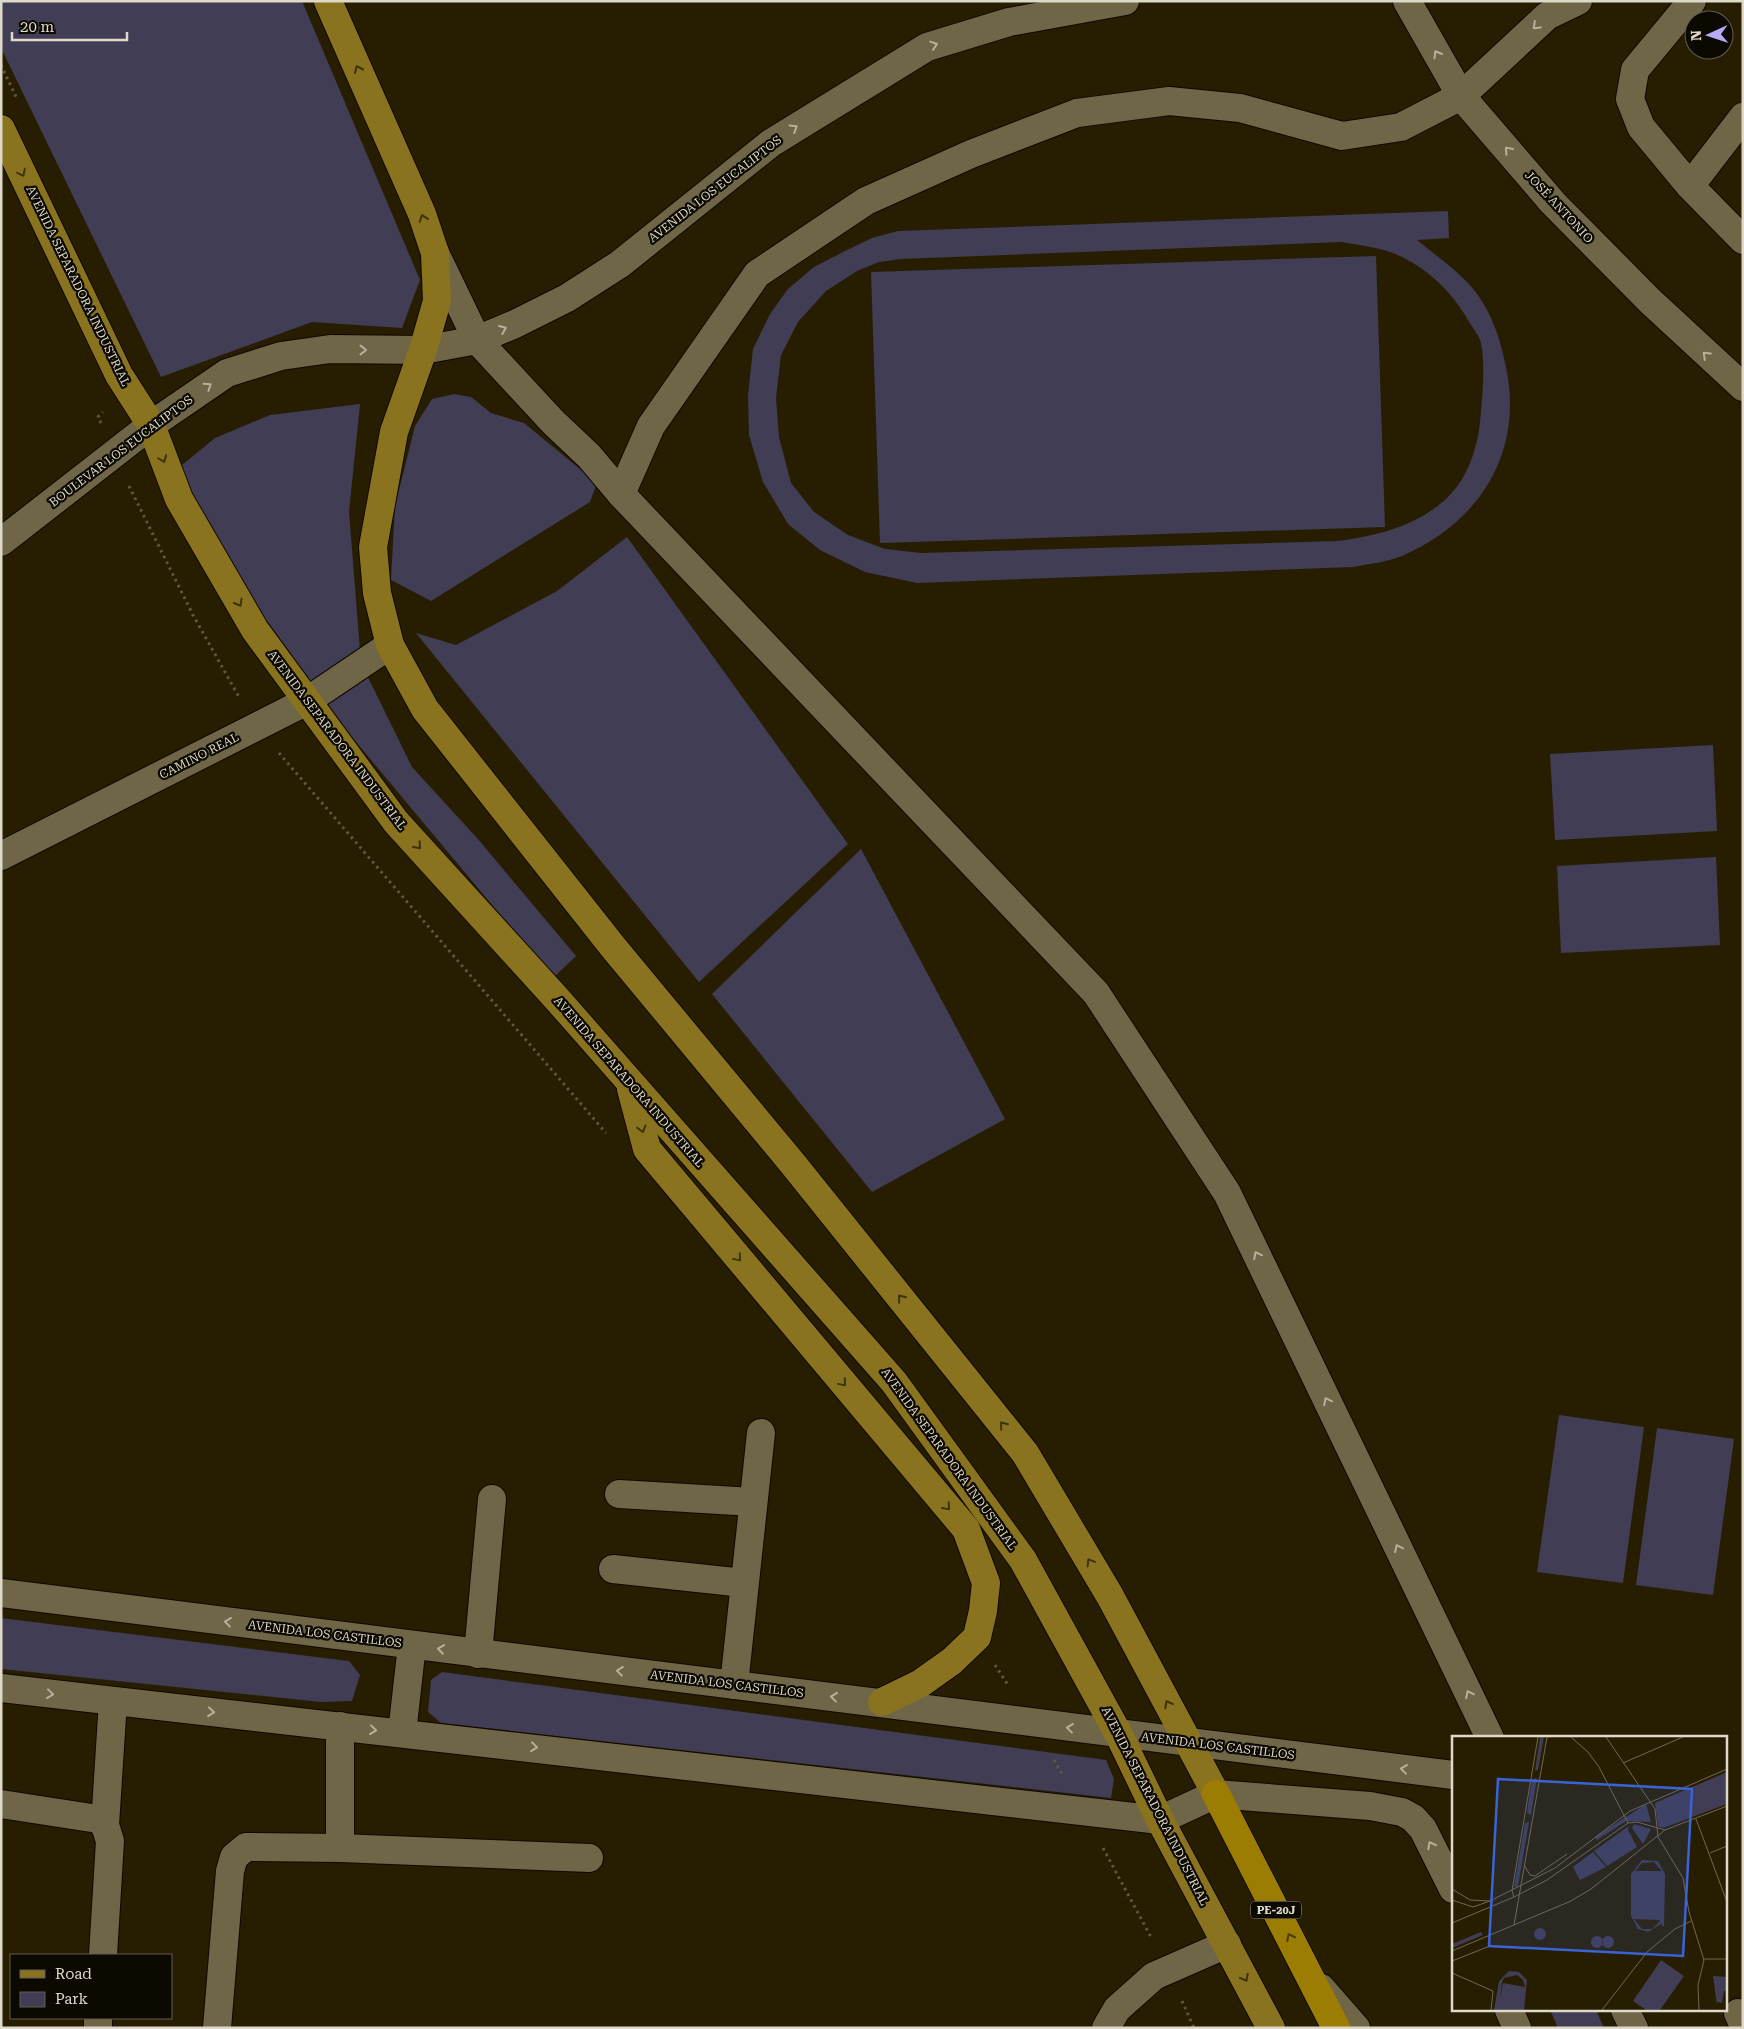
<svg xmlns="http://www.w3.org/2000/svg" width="1744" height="2029" font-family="'Roboto Serif',serif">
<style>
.green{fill:#403d54;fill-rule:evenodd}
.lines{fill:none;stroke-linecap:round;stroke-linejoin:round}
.minor-casing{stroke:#100800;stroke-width:30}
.major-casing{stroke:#100800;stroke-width:30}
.highway-casing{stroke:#100800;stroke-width:30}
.path{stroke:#5f573e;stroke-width:3;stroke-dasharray:2.5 4;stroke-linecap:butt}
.minor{stroke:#6f6547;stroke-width:28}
.major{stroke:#8a731e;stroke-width:28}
.highway{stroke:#9c7d03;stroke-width:28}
.oneway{stroke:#b7b09b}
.oneway2{stroke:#3e330d}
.oneway3{stroke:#4d3d02}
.labels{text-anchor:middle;stroke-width:4.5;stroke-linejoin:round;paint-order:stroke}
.shield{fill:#0c0901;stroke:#9f9b8c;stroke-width:1}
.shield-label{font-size:11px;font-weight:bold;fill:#ded9c8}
.street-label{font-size:12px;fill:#ded9c8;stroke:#0c0901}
.inset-road{fill:none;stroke:#706951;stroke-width:1}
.view{fill:#3a63d6;fill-opacity:0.15;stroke:#3a63d6;stroke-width:2.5}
.inset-edge{fill:none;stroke:#ded9c8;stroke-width:2.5}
</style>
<rect width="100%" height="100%" fill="#271e02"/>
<!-- green -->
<g class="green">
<polygon points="1,1 302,1 420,280 402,328 312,322 161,377 1,48"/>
<path d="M 1448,211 L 1449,238 L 1417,240 C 1434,254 1454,268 1469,284 C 1490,307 1500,337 1506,367 C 1524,452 1480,522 1402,556 C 1387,562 1369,564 1353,567 L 917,583 L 865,572 L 820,550 L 788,524 L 763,482 L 749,435 L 748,395 L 753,349 L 770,314 L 788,289 L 814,267 L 845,251 L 872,238 L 898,231 ZM 1341,242 C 1359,245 1377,247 1393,253 C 1425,266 1451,290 1468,320 C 1472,327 1479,335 1481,343 C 1485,363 1483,390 1481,411 C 1479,442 1471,474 1448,497 C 1418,526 1377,536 1337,541 L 921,553 L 885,549 L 848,535 L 814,512 L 791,483 L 779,437 L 776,398 L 781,355 L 798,322 L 826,291 L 857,271 L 879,262 L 901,259 Z"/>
<polygon points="1376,256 1385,527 880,543 871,272"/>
<polygon points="454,394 471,397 491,413 524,423 597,483 590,502 431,601 391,580 395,506 415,426 432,399"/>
<polygon points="360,404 349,512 361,663 412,767 477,838 576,956 553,978 351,736 264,617 176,470 215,438 270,415"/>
<polygon points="627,537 848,844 699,982 416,633 456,645 557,591"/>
<polygon points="1713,745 1717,831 1555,840 1550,754"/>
<polygon points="861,849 1005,1119 872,1192 712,994"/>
<polygon points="1716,857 1720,945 1561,953 1557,866"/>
<polygon points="1559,1415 1644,1427 1623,1583 1537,1572"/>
<polygon points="1657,1428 1734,1439 1713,1595 1636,1585"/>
<polygon points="1,1618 349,1661 360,1675 352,1701 321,1702 1,1669"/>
<polygon points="442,1672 1106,1760 1114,1779 1111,1798 441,1723 428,1712 431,1680"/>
<polygon points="1550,2010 1596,2010 1604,2028 1558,2028"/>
</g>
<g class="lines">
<!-- minor casing -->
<g class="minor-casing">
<g id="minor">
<polyline points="1407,1 1461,96 1553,203 1650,301 1743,387"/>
<polyline points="1692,1 1635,70 1630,99 1641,127 1690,186 1743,240"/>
<polyline points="1690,186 1743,117"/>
<polyline points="435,253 477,340 553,422 589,456 621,494 1096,993 1227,1193 1490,1738"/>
<polyline points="621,494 651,426 757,274 866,201 971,154 1077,113 1169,101 1240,108 1342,136 1401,127 1461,96 1547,16 1578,1"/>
<polyline points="1,542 151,425 227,373 281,356 330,349 423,350 477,340 515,324 567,298 620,264 771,143 927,47 1009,22 1125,1"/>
<polyline points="1,856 307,701 390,645"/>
<polyline points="619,1494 753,1502"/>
<polyline points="613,1569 744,1583"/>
<path d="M 1,1593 C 485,1654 969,1715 1453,1775"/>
<polyline points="478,1654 492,1499"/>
<polyline points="734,1685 761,1433"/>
<polyline points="1,1688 1160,1820 1216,1794 1370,1806 1402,1812 1413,1818 1423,1829 1453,1889"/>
<polyline points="402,1733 412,1645"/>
<polyline points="1,1804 98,1819 105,1825 110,1841 103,1955"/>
<polyline points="105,1825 113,1701"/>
<polyline points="340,1848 589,1858"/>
<polyline points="1321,1988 1356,2028"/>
<polyline points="1509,2010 1517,2028"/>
<polyline points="1625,2010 1634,2028"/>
<polyline points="1738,2013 1743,2024"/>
<polyline points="98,2028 98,2018"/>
<polyline points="217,2028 230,1871 234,1857 246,1847 340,1848 340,1726"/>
<polyline points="1106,2028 1117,2009 1154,1976 1227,1944"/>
</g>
</g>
<!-- major casing -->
<g class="major-casing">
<g id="major">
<polyline points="328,1 422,214 435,253 437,301 423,350 394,432 373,547 377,593 390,645 425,709 613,947 793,1164 1025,1453 1110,1596 1216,1794"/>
<polyline points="1,129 119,375 151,425 179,499 255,630 396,822 557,999 894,1382 1023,1560 1118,1733 1160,1820 1271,2028"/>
<polyline points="631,1089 647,1149 966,1529 986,1583 983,1611 977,1637 952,1661 921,1683 882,1702"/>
</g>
</g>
<!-- highway casing -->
<g class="highway-casing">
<polyline id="highway" points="1216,1794 1336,2028"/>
</g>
<!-- path -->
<g class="path">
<polyline points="1,65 17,99"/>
<polyline points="101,423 98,417 103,412"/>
<polyline points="129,486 193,615 239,697"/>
<polyline points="279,753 606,1133"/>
<polyline points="995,1665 1008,1685"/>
<polyline points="1054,1760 1062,1774"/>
<polyline points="1103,1848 1152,1939"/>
<polyline points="1182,2001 1194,2028"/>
</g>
<!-- minor -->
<use href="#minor" class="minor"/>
<!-- major -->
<use href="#major" class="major"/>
<!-- highway -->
<use href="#highway" class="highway"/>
</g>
<!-- one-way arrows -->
<defs><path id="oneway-chevron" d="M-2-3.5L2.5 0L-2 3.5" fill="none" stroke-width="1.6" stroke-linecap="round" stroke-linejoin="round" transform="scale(1.25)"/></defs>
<g class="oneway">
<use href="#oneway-chevron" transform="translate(1536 26) rotate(137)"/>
<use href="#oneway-chevron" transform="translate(934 45) rotate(-18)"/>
<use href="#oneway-chevron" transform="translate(1437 54) rotate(-120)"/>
<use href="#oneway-chevron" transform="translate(794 128) rotate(-32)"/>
<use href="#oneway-chevron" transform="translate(1508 150) rotate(-131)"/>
<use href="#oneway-chevron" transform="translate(503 329) rotate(-23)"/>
<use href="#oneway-chevron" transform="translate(363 350)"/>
<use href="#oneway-chevron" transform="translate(1706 355) rotate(-136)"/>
<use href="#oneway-chevron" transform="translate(208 386) rotate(-34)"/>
<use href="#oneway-chevron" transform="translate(1257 1255) rotate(-116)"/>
<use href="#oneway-chevron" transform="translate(1327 1401) rotate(-116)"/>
<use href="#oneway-chevron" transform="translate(1398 1548) rotate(-116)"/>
<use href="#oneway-chevron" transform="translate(228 1622) rotate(-173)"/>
<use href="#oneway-chevron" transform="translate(441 1649) rotate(-172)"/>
<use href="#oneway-chevron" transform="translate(620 1671) rotate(-173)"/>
<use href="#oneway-chevron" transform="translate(50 1694) rotate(7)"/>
<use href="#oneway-chevron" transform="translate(1469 1694) rotate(-116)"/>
<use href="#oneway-chevron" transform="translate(834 1697) rotate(-173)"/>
<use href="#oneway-chevron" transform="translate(211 1712) rotate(6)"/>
<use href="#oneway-chevron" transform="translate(1070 1728) rotate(-173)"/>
<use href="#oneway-chevron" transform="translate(373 1730) rotate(6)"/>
<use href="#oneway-chevron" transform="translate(534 1747) rotate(7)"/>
<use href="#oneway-chevron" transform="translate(1404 1769) rotate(-173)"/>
<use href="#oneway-chevron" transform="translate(1431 1845) rotate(-118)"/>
</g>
<g class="oneway2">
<use href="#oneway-chevron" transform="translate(358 69) rotate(-114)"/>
<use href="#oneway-chevron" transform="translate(22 173) rotate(64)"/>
<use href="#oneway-chevron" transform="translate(423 218) rotate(-109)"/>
<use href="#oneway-chevron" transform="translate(163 459) rotate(69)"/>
<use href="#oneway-chevron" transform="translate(239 603) rotate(60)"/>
<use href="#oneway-chevron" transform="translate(418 846) rotate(48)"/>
<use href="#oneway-chevron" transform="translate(642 1129) rotate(75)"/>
<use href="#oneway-chevron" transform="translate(738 1258) rotate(50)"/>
<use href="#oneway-chevron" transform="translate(901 1298) rotate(-129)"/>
<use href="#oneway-chevron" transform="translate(843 1383) rotate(50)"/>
<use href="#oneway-chevron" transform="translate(1003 1425) rotate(-129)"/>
<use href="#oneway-chevron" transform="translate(947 1507) rotate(49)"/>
<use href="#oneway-chevron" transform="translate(1090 1562) rotate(-121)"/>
<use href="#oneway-chevron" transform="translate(1168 1704) rotate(-118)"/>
<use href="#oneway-chevron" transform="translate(1245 1978) rotate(62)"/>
</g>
<use class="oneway3" href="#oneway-chevron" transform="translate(1290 1937) rotate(-117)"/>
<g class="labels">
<!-- shield labels -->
<rect class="shield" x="1251" y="1901.5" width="50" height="17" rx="4"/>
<g class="shield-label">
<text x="1276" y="1914">PE-20J</text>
</g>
<!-- street labels -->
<g class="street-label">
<text transform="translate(715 189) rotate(-38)" y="4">AVENIDA LOS EUCALIPTOS</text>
<text transform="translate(1559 207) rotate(47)" y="4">JOSÉ ANTONIO</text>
<text transform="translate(78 286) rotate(64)" y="4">AVENIDA SEPARADORA INDUSTRIAL</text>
<text transform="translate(121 451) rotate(-37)" y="4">BOULEVAR LOS EUCALIPTOS</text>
<text transform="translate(337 740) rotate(53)" y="4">AVENIDA SEPARADORA INDUSTRIAL</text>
<text transform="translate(199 756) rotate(-27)" y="4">CAMINO REAL</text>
<text transform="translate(629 1082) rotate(49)" y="4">AVENIDA SEPARADORA INDUSTRIAL</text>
<text transform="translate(949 1459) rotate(54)" y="4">AVENIDA SEPARADORA INDUSTRIAL</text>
<text transform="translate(325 1634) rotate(7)" y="4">AVENIDA LOS CASTILLOS</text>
<text transform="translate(727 1684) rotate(7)" y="4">AVENIDA LOS CASTILLOS</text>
<text transform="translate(1218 1746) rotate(7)" y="4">AVENIDA LOS CASTILLOS</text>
<text transform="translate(1155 1806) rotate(63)" y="4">AVENIDA SEPARADORA INDUSTRIAL</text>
</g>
</g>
<!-- overview -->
<g transform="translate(1452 1736)">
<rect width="275" height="275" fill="#271e02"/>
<path d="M 88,1 L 92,1 L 86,34 L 83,35 ZM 275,36 L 275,68 L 211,92 L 206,90 L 203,67 ZM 85,42 L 79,78 L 78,79 L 75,76 L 80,43 ZM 194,68 L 199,86 L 174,85 L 145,104 L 143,101 ZM 77,86 L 66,150 L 62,151 L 73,87 ZM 182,88 L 199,93 L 191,108 L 180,92 ZM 177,90 L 176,94 L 185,111 L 155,130 L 142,115 ZM 141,116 L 154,131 L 128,144 L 121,131 ZM 190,124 L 206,125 L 213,138 L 212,191 L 209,188 L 196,196 L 186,193 L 179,180 L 179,138 ZM 202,126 L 210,135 L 183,135 L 190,127 ZM 210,135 L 208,185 L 200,193 L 190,193 L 182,183 L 208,184 ZM82 198a6 6 0 1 1 12 0a6 6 0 1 1-12 0ZM 29,196 L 31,199 L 0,212 L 0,208 ZM150 206a6 6 0 1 1 12 0a6 6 0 1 1-12 0ZM139 206a6 6 0 1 1 12 0a6 6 0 1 1-12 0ZM 209,224 L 232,240 L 208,274 L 194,274 L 181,265 ZM 57,235 L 67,236 L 75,244 L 72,274 L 42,274 L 47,245 ZM 65,239 L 71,244 L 73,251 L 51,247 L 48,263 L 50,247 L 52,242 ZM 261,240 L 275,241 L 275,255 L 272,255 L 270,267 L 265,266 L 265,269 Z" fill="#403d54" fill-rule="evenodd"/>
<path class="inset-road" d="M 119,1 L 136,16 L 147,31 L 176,87M 154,1 L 203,73 L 206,101 L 231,142 L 237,176 L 252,224 L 246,249 L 247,274M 171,27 L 231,1M 244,83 L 275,166M 258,117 L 275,110M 72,129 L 78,139 L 83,140 L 115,118M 0,153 L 18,164 L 38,165 L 103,132 L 178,75 L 275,33M 62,161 L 60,155 L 86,1M 62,161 L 95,144 L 176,87 L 185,86 L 213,94 L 275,70M 0,164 L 21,171 L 38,165M 0,187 L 62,161M 62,189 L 95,1M 0,215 L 119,165 L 139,153 L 213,94M 252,223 L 275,223M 0,225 L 38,210M 0,237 L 41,255 L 39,274M 150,274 L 195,216 L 223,193 L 239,185"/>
<path class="view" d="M 46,43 L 240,53 L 231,220 L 37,210 Z"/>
<rect width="275" height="275" class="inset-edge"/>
</g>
<!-- border -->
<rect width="1744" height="2029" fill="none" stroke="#ded9c8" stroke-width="5"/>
<!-- legend -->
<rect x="10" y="1954" width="162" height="65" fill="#0c0901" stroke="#605c51"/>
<rect x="20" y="1970" width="25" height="8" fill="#8a731e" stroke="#605c51"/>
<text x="55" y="1979" font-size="15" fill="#ded9c8">Road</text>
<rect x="20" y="1992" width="25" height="15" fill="#403d54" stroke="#605c51"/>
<text x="55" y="2004" font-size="15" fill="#ded9c8">Park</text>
<!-- north arrow -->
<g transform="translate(1709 35) rotate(267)"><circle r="24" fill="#0c0901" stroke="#605c51"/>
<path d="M0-4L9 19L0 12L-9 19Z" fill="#b7abf8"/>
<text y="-8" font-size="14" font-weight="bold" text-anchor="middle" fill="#ded9c8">N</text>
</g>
<!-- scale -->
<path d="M12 32v8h115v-8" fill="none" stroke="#ded9c8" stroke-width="2.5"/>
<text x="20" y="32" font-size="15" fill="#ded9c8" stroke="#0c0901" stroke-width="4" paint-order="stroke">20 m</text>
</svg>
